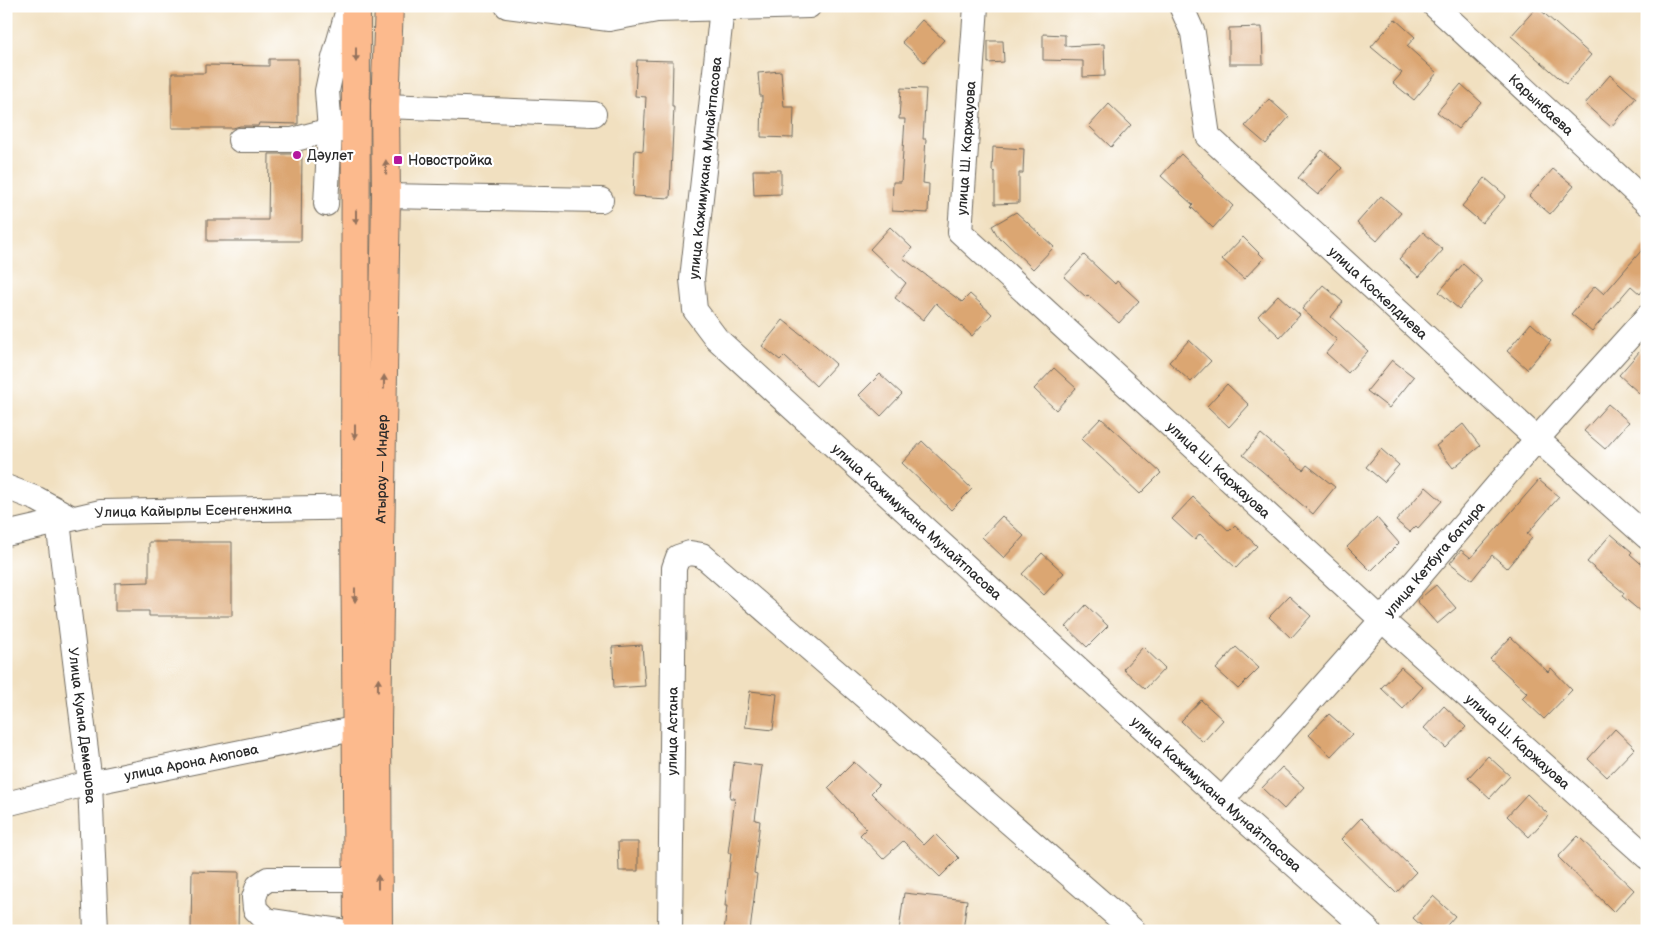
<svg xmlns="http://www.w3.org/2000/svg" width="1653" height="937" font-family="'Balsamiq Sans',sans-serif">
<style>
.building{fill:#dba672}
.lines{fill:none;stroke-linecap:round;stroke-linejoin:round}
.minor-casing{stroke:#706a5f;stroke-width:26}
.major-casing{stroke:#706a5f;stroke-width:30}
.minor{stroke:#fff;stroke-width:24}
.major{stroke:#fcba8d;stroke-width:28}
.oneway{fill:#94725c}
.poi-dot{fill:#b5179e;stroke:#fff;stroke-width:2}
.labels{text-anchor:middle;stroke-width:4.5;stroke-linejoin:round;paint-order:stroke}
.street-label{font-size:14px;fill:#2b2b2b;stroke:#fff}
.poi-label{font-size:14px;fill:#2b2b2b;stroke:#fff;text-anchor:start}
</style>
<rect width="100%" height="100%" fill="#fff"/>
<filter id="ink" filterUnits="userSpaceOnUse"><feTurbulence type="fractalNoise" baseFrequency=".02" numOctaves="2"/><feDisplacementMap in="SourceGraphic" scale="10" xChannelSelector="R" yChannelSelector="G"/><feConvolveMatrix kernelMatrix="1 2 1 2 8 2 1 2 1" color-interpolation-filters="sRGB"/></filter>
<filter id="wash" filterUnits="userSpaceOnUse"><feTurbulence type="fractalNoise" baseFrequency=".0096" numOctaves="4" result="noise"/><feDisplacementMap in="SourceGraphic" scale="20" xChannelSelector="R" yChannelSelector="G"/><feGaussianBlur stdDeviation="1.12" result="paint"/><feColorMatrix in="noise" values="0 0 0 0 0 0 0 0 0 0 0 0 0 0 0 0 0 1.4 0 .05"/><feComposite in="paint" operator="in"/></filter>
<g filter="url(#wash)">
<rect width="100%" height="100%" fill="#f1e0c0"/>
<g id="blocks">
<!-- building -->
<g class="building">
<polygon points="1537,7 1591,55 1566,84 1511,36"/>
<polygon points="1395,19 1415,37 1407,46 1437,73 1414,100 1393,83 1402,73 1371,47"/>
<polygon points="922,20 944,40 924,62 902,42"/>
<polygon points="1262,27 1263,64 1229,64 1229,28"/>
<polygon points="1043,34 1065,35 1065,46 1104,44 1105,76 1083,77 1083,61 1043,60"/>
<polygon points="988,41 1003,41 1004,62 988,63"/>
<polygon points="269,59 298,59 298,124 259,123 258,126 240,126 233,128 172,128 172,73 205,73 205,65 269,66"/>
<polygon points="637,60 673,61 672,106 674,106 670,198 633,196 635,150 643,151 646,97 635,96"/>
<polygon points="781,71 784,107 794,107 793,138 761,137 762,96 760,96 758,73"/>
<polygon points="1610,75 1636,98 1611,127 1585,104"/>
<polygon points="1461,84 1481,102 1458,129 1437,112"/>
<polygon points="901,88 926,89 923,139 926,139 923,183 929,184 928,213 892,211 893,182 901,182 905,119 899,119"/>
<polygon points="1269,99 1289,117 1266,144 1245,126"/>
<polygon points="1109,104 1131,125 1111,147 1089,126"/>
<polygon points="993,147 1024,149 1023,173 1019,173 1019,203 995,204 995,172 992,171"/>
<polygon points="1322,150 1342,168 1318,195 1298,178"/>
<polygon points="302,152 301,241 207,241 207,220 268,220 269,154 292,154"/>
<polygon points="1181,154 1203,175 1202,177 1233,206 1213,228 1191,207 1193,205 1161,176"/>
<polygon points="1553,169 1574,186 1550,214 1529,196"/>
<polygon points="753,170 781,170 781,194 754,195"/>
<polygon points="1485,178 1506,196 1482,223 1462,206"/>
<polygon points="1381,196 1401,213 1377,241 1357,223"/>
<polygon points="1016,212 1054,247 1033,269 1002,239 1000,240 992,226"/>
<polygon points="890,227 912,248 903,258 962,302 970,294 992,314 972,336 936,303 923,320 895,298 906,283 870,249"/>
<polygon points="1423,232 1443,250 1419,277 1399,259"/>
<polygon points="1243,237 1264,258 1244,279 1222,259"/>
<polygon points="1647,244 1647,285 1640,294 1631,286 1592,331 1571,314 1595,286 1604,294"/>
<polygon points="1084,255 1115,284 1117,281 1139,301 1119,323 1088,295 1086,297 1064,277"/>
<polygon points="1463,264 1483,282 1459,309 1439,292"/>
<polygon points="1323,285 1343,302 1331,317 1368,351 1348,373 1326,353 1337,340 1302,309"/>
<polygon points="1278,295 1300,315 1280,337 1258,316"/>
<polygon points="783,320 816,346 836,364 816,386 784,356 780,360 762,346"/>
<polygon points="1531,323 1551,341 1527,369 1507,351"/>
<polygon points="1189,340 1211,361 1191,382 1169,362"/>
<polygon points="1647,343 1647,384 1639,393 1619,375"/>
<polygon points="1392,360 1414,377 1389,408 1367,391"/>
<polygon points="1054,368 1076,388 1056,410 1034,389"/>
<polygon points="880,374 902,394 881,416 859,395"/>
<polygon points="1227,384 1249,405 1229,427 1207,406"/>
<polygon points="1608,404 1629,422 1605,449 1584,431"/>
<polygon points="1101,418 1161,473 1140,494 1081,439"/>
<polygon points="1463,424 1480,446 1453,468 1436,446"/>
<polygon points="1261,434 1303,470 1307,465 1335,487 1313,514 1243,455"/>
<polygon points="922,441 972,489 951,510 902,463"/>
<polygon points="1381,449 1399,465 1384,482 1366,467"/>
<polygon points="1539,480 1559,497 1527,534 1532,538 1507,568 1492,555 1472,580 1450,563 1461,550 1471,558"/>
<polygon points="1426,487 1442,501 1418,528 1416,526 1410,532 1396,521"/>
<polygon points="1193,497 1229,531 1235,525 1257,546 1236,568 1200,534 1195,540 1172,519"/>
<polygon points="1002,516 1024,536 1004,558 982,537"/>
<polygon points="1377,518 1399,543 1371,571 1347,547"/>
<polygon points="1611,534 1632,552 1630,554 1647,569 1647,617 1622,596 1624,593 1587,562"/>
<polygon points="149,542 232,542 232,616 149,616 149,611 115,611 115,583 149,582"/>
<polygon points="1042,553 1064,573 1044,595 1022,574"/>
<polygon points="1436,585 1456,608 1437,624 1417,601"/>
<polygon points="1289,596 1311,616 1291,638 1269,617"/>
<polygon points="1086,605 1108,626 1087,647 1066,627"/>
<polygon points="1511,637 1548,672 1551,668 1572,690 1544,719 1522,698 1527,693 1490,659"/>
<polygon points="642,645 645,686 614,688 612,647"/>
<polygon points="1143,647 1165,668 1145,689 1123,669"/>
<polygon points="1236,647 1259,668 1238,689 1216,669"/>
<polygon points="1401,667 1423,687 1403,709 1381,688"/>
<polygon points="750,691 777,694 773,730 745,727"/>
<polygon points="1201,700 1223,720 1203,742 1181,721"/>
<polygon points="1444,706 1466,727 1446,748 1424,728"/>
<polygon points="1329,714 1352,734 1331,756 1309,735"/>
<polygon points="1615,729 1635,748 1607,777 1588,759"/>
<polygon points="1488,756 1510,776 1490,798 1468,778"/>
<polygon points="734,762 762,766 755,820 760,821 754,873 757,874 750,931 724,931 727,906 725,906 731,853 728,853 735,798 730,798"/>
<polygon points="854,762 879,785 871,793 924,845 935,834 959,858 940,877 903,841 883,859 860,835 866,829 828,788"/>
<polygon points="1282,767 1304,787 1284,809 1262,788"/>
<polygon points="1527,794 1549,815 1529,837 1507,816"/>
<polygon points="1361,818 1416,872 1396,893 1341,839"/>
<polygon points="1578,836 1634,890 1614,912 1558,857"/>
<polygon points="618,842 638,842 638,871 619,871"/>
<polygon points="192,871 239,872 238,931 191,931"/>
<polygon points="904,893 967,900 963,931 899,931"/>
<polygon points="1433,896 1455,916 1442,931 1427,931 1413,918"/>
</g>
</g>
</g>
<g filter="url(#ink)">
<use href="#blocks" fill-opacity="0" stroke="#706a5f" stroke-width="1"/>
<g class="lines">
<!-- minor casing -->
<g class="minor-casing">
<g id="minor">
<polyline points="507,6 609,19 657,10 809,6"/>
<path id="s1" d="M 976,6 L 960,232 L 1382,620 L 1647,857"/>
<path id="s2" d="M 1181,6 L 1193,33 L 1208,136 L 1537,439 L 1647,537"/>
<path id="s3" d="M 1435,6 L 1647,203"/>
<path id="s4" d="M 722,8 L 692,279 L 695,310 L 716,338 L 1222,800 L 1369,931"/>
<polyline points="385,106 594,114"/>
<polyline points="240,140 292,140 330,130 345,130"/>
<polyline points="386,196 601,200"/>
<polyline points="326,204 330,130 327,91 334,58 349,6"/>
<polyline points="6,487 37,499 72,518"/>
<path id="s5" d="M 58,522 L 90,783 L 96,931"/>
<path id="s6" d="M 6,534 L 101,512 L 374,507"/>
<path id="s7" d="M 1222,800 L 1382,620 L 1537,439 L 1647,317"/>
<path id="s8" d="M 6,804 L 90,783 L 373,725"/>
<polyline points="341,931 266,920 255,909 254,898 258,886 268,879 357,879"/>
<path id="s9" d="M 670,931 L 674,568 L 678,557 L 690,553 L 702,555 L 1134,931"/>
</g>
</g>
<!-- major casing -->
<g class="major-casing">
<g id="major">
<polyline points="356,6 355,508 358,931"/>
<path id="s10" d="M 378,931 L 377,724 L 386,196 L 385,106 L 389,6"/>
</g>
</g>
<!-- minor -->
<use href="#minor" class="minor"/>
<!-- major -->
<use href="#major" class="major"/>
</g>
<!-- one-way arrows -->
<defs><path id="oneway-solid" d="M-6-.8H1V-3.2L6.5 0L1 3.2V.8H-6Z" transform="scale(1.25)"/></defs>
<g class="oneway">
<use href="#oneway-solid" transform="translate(356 55) rotate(90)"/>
<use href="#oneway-solid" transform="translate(386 167) rotate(-91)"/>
<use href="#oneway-solid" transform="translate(356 217) rotate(90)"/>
<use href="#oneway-solid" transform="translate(384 382) rotate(-89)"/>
<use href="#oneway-solid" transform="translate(355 432) rotate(90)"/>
<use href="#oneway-solid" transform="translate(355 595) rotate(90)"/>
<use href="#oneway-solid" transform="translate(378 685) rotate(-89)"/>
<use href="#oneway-solid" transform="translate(378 882) rotate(-90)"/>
</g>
</g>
<!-- markers -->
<g class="poi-dot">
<circle cx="297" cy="155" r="5"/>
<rect x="393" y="155" width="10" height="10" rx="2.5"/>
</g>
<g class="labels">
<!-- street labels -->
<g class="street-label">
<text dy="5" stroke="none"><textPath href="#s3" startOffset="145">Карынбаева</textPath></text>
<text transform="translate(966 148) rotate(-86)" y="5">улица Ш. Каржауова</text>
<text transform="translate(705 168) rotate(-84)" y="5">улица Кажимукана Мунайтпасова</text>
<text dy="5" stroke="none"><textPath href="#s2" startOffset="365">улица Коскелдиева</textPath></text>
<text dy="5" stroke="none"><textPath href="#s10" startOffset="462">Атырау — Индер</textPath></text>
<text dy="5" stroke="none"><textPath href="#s1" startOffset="578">улица Ш. Каржауова</textPath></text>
<text dy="5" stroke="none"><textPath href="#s6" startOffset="190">Улица Кайырлы Есенгенжина</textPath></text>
<text dy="5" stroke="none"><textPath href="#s4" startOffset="611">улица Кажимукана Мунайтпасова</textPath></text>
<text dy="5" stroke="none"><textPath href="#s7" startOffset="321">улица Кетбуга батыра</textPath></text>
<text dy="5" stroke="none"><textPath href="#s5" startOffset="205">Улица Куана Демешова</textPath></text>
<text dy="5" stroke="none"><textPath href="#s9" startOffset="200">улица Астана</textPath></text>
<text dy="5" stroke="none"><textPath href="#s1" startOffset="982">улица Ш. Каржауова</textPath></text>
<text dy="5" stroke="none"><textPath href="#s8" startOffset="190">улица Арона Аюпова</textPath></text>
<text dy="5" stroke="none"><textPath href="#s4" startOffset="1016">улица Кажимукана Мунайтпасова</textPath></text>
</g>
<!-- poi labels -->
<g class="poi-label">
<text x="307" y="160">Дәулет</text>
<text x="408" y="165">Новостройка</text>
</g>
</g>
<!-- margin -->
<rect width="1653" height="937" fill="none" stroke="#fff" stroke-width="25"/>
</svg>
